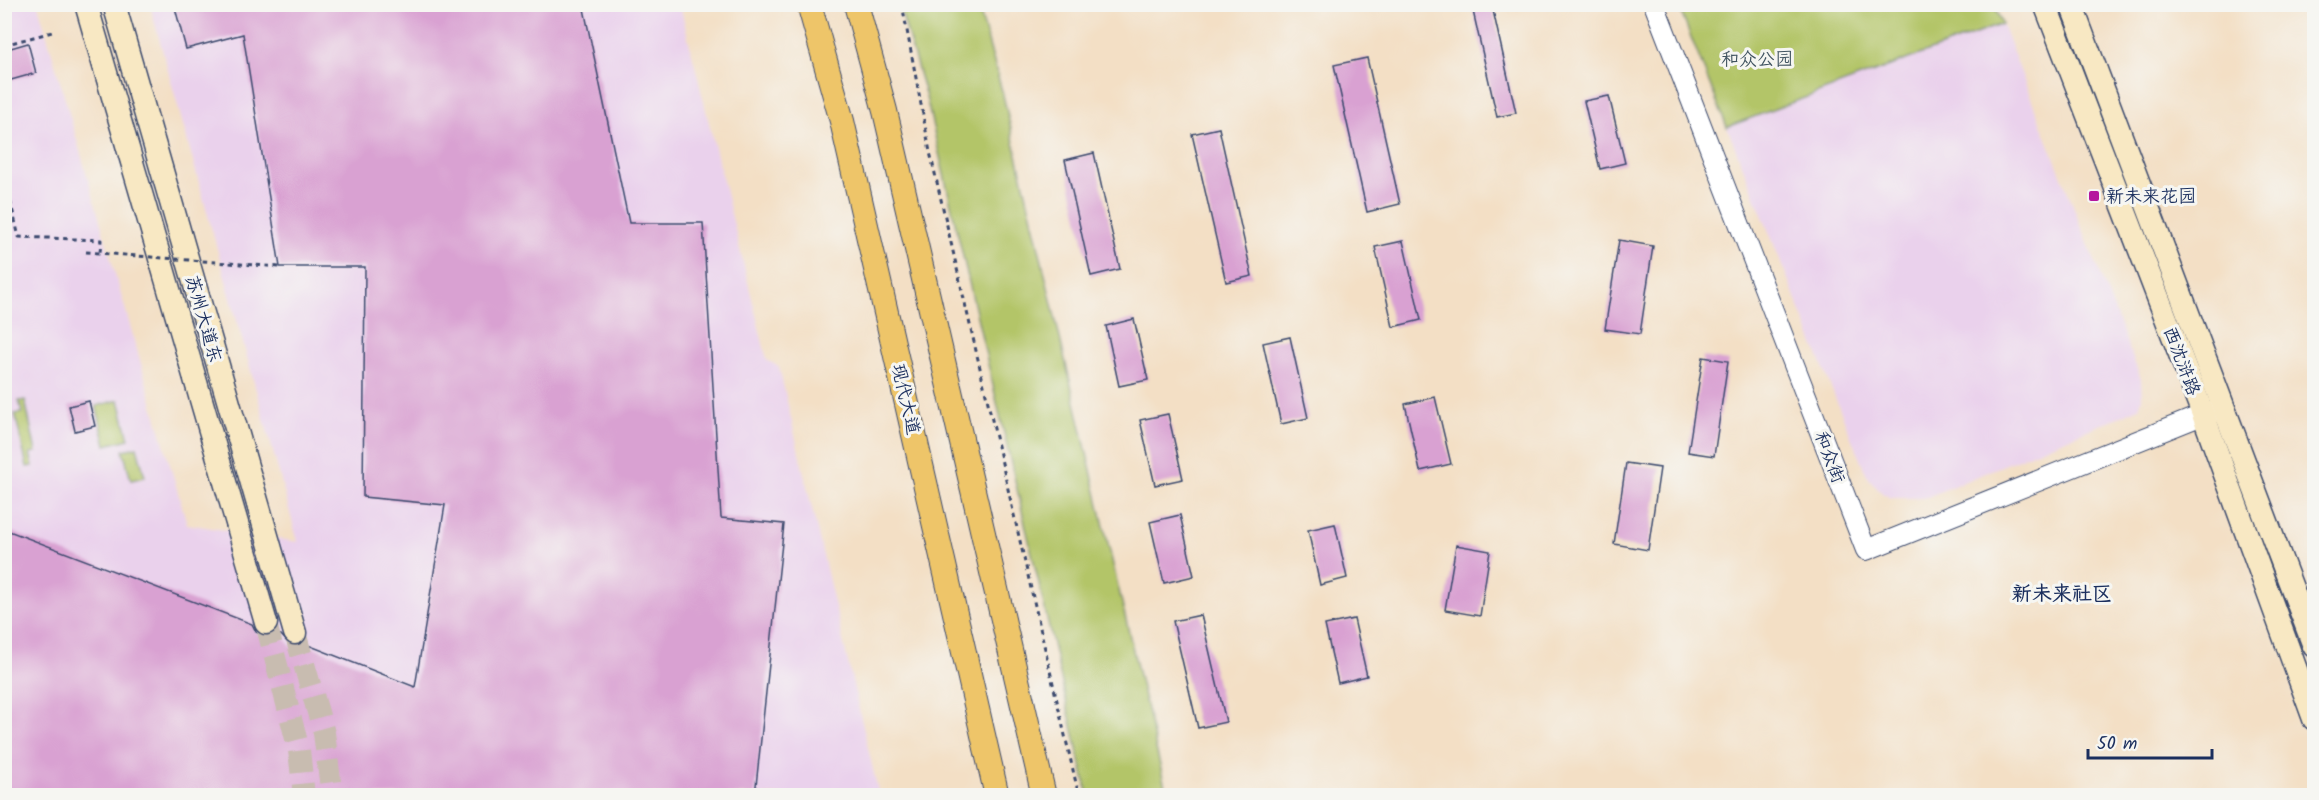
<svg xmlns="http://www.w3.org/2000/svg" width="2319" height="800" font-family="Kalam,'LXGW WenKai TC',sans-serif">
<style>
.built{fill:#ead1ec}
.green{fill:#b3c568;stroke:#677a63;stroke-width:1.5}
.building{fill:#d9a1d2}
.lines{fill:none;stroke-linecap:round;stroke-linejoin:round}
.secondary-tunnel{stroke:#c8bcb0;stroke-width:22;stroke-dasharray:22 11;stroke-linecap:butt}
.tertiary-casing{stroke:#3b496d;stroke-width:22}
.secondary-casing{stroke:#3b496d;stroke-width:25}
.primary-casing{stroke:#3b496d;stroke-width:26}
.path{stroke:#3b496d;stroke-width:3;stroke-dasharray:4.5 4.5;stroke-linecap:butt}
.tertiary{stroke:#fff;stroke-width:20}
.secondary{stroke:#f8e8c3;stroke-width:22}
.primary{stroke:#eec569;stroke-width:24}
.path-bridge{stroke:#3b496d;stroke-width:3;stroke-dasharray:4.5 4.5;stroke-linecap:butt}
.poi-dot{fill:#b5179e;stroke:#f6f6f2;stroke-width:2}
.labels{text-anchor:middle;stroke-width:6;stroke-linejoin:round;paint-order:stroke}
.park-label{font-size:18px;fill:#415460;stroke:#f6f6f2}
.poi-label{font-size:18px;fill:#1b2f5e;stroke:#f6f6f2;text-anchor:start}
.street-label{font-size:18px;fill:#1b2f5e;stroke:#f6f6f2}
.neighbourhood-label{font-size:20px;font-weight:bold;fill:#1b2f5e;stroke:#f6f6f2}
</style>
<rect width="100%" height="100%" fill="#f6f6f2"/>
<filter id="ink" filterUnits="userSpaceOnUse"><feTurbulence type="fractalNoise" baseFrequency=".0167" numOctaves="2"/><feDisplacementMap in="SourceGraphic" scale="12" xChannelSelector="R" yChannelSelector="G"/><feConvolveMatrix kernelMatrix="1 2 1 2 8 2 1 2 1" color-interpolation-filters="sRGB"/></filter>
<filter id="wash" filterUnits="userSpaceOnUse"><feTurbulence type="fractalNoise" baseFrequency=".008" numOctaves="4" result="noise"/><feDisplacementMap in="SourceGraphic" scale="24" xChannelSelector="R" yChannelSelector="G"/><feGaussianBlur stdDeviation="1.35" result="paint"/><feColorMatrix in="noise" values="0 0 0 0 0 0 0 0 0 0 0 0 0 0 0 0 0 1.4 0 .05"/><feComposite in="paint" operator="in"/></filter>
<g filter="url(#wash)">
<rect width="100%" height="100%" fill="#f3dfc5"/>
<!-- built -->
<g class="built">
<polygon points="5,5 38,5 187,524 298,542 150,5 680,5 767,360 779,367 879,795 5,796"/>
<polygon points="2002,24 2141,379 2142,399 2139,408 2128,413 1925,498 1891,498 1882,493 1869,479 1861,462 1727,127"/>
</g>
<!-- green -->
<g class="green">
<polygon points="899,5 978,5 1003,95 1167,795 1088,795 926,97"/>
<polygon points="1678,5 1994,5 2002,24 1727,127"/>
<polygon points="25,400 36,452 30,453 33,466 27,467 15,414 22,413 19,401"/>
<polygon points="119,400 129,439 106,445 96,406"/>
<polygon points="137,447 145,477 131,480 123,450"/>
</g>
<g id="blocks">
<!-- building -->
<g class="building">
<polygon points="174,4 583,4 629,223 703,223 721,518 784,524 755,795 4,795 4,529 252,624 256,632 262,636 275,633 281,635 291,646 303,643 415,687 445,505 363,497 365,267 280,267 243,34 186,49"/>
<polygon points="1492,6 1516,113 1497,117 1473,11"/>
<polygon points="28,43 36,73 4,82 4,50"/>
<polygon points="1367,58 1400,204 1367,212 1334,65"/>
<polygon points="1609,96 1625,163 1600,169 1584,101"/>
<polygon points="1219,128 1252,276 1226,282 1192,134"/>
<polygon points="1094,153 1120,269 1091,276 1065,160"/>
<polygon points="1619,240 1653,246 1640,334 1605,329"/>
<polygon points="1403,241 1421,320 1393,327 1375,247"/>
<polygon points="1134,319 1148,380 1119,386 1106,326"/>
<polygon points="1290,337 1308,418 1281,424 1263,343"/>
<polygon points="1703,357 1728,361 1714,456 1688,452"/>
<polygon points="1435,397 1451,464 1420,471 1405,404"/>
<polygon points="89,401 95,426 75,431 69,406"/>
<polygon points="1168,414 1183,479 1155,485 1140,420"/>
<polygon points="1626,463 1660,468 1648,550 1614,544"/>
<polygon points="1180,515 1194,576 1164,583 1150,522"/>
<polygon points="1335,524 1347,578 1320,585 1308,530"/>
<polygon points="1456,545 1490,551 1480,616 1445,610"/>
<polygon points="1201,615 1226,722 1198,728 1173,621"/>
<polygon points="1354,619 1367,676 1338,683 1325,625"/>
</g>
</g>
</g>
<g filter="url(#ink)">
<use href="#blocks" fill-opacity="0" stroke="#3b496d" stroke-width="1.5"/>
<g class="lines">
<!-- secondary-tunnel -->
<g class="secondary-tunnel">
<polyline points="266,623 299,750 304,796"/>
<polyline points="295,633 324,733 332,796"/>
</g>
<!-- tertiary casing -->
<g class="tertiary-casing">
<polyline id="tertiary" points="1654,4 1866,550 2217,409"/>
</g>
<!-- secondary casing -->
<g class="secondary-casing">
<g id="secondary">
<polyline points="86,4 266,623"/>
<polyline points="114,4 295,633"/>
<polyline points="2045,4 2203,414 2314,719"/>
<polyline points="2071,4 2314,646"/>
</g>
</g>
<!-- primary casing -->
<g class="primary-casing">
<g id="primary">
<polyline points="809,4 842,121 997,796"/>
<polyline points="856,4 885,111 1044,796"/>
</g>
</g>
<!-- path -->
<g class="path">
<polyline points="902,4 930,152 1079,796"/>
<polyline points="4,45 56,31"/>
<polyline points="4,175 19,237 101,240 100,253"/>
</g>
<!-- tertiary -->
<use href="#tertiary" class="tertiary"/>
<!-- secondary -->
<use href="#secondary" class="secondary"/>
<!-- primary -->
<use href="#primary" class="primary"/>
<!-- path-bridge -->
<polyline class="path-bridge" points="86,252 280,267"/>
</g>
</g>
<!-- markers -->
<rect class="poi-dot" x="2088" y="190" width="12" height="12" rx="3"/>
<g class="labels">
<!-- park labels -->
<g class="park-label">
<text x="1757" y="65">和众公园</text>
</g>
<!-- poi labels -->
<g class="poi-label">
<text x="2106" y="202">新未来花园</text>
</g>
<!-- street labels -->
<g class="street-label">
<text transform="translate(204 319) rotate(74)" y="6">苏州大道东</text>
<text transform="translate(2182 361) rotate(69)" y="6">西沈浒路</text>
<text transform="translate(906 399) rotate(77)" y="6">现代大道</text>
<text transform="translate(1830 457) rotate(69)" y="6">和众街</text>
</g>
<!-- neighbourhood labels -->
<g class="neighbourhood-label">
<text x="2062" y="600">新未来社区</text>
</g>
</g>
<!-- margin -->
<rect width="2319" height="800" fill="none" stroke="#f6f6f2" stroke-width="24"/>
<!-- scale -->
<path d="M2088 749v9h124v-9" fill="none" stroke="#1b2f5e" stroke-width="3"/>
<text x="2097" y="749" font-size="18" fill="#1b2f5e" stroke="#f6f6f2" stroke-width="4.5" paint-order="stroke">50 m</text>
</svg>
